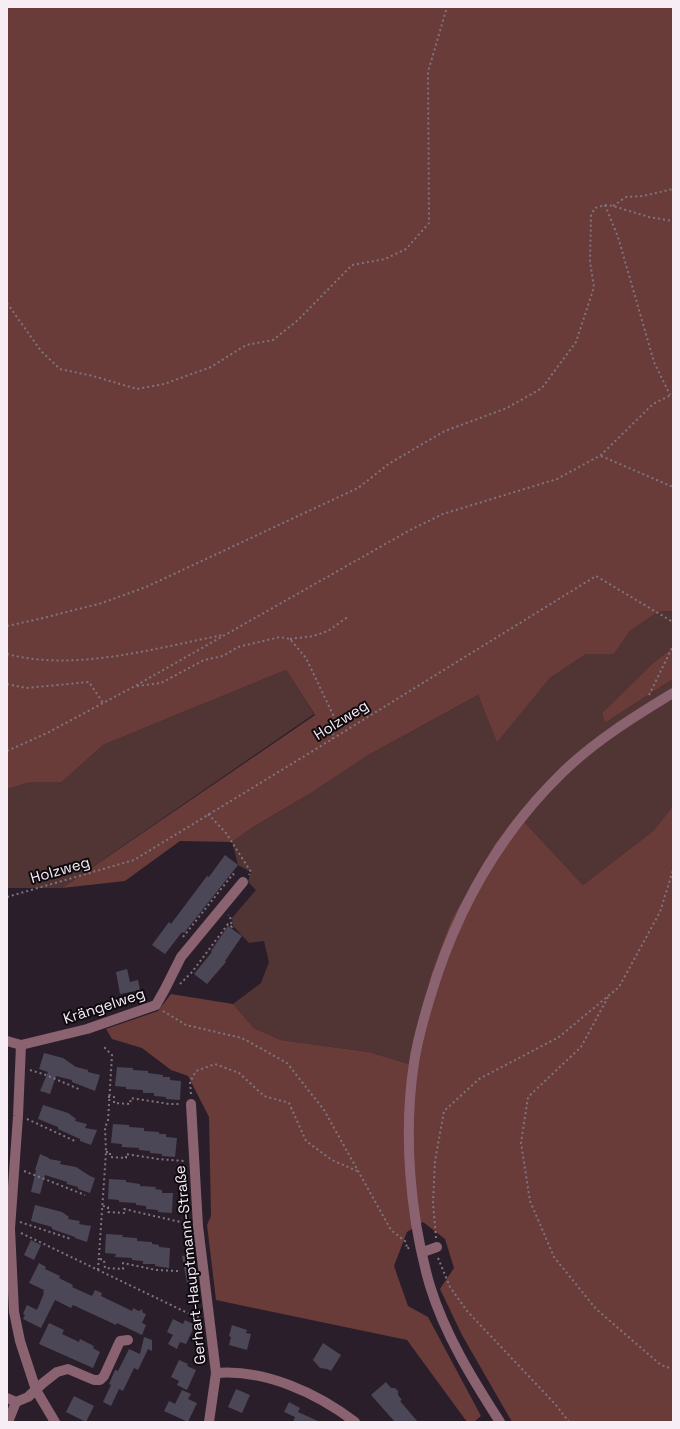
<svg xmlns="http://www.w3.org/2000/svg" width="680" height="1429" font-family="'Space Grotesk',sans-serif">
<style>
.green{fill:#513534}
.forest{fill:#693b39}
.building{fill:#4c4757}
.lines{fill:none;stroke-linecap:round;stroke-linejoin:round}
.path{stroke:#80757f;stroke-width:2;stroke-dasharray:2 3;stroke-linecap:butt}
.minor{stroke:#8a6270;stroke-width:10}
.labels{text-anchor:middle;stroke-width:4;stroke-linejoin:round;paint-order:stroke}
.street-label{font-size:15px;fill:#f6edf5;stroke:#0f0a0f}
</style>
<rect width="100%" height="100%" fill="#2a1e2a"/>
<!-- green -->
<g class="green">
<polygon points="673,611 673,647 652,664 602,713 605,723 673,679 673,806 653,831 583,885 517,814 495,843 452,918 409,1064 369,1052 281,1040 254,1028 233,1004 261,983 269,962 264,941 249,943 233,926 232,918 256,890 248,882 251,872 238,865 232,842 253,827 311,793 367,756 478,695 497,741 550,678 586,654 614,654 630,631 658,612"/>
<polygon points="286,670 314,714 62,888 7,888 7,789 31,782 62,782 103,745"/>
</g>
<!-- forest -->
<g class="forest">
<polygon points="7,7 673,7 673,611 658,612 630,631 614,654 586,654 550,678 497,742 478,695 367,756 311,793 253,827 232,842 180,841 125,881 62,888 315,715 286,670 103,745 62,782 31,782 7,789"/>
<polygon points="673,647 673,679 605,723 602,713 652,664"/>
<polygon points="673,806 673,1422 512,1422 462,1335 440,1289 454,1268 445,1239 423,1222 407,1232 394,1266 408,1306 428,1317 481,1416 474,1422 467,1422 407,1340 216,1300 207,1225 211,1216 209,1117 188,1076 171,1070 142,1048 112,1039 106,1029 158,1011 171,994 233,1004 254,1028 281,1040 369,1052 409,1064 432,972 452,918 495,843 517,814 583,885 653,831"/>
</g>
<!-- building -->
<g class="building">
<polygon points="225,855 238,865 184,933 182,932 165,954 152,945 169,922 171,924 207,876 209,877"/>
<polygon points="228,926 242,936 225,961 226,962 207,984 194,974 212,952 211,951"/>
<polygon points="127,969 130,982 138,980 140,990 120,994 116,972"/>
<polygon points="44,1053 63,1058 76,1067 88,1070 88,1072 100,1075 95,1091 72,1082 72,1080 56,1076 50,1094 40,1091 48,1072 39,1069"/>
<polygon points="117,1067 133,1068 133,1070 148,1071 148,1073 163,1075 163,1077 170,1077 170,1080 181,1081 180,1100 166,1099 166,1097 154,1096 154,1093 143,1093 143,1090 126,1089 126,1087 115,1086"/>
<polygon points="43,1105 68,1113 76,1119 75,1121 87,1124 85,1128 97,1130 91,1145 80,1141 80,1139 58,1129 58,1127 38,1119"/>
<polygon points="113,1124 129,1125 129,1127 144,1128 144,1131 159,1132 159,1134 166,1134 166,1137 177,1138 175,1157 162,1156 162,1154 150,1153 150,1151 139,1150 139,1148 122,1147 122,1144 111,1143"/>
<polygon points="40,1154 49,1158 49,1159 61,1161 60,1164 76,1167 90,1176 95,1178 90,1193 78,1189 78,1187 67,1184 67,1182 45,1175 40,1194 31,1192 36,1170 35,1170"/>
<polygon points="109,1179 126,1180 126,1182 140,1184 140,1186 156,1187 155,1189 162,1190 162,1193 173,1193 172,1213 158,1212 158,1210 146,1209 146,1206 136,1205 136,1203 119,1202 119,1200 108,1199"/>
<polygon points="35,1205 62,1212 69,1217 68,1219 80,1221 79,1224 91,1226 87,1242 75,1238 75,1237 52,1229 52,1227 31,1221"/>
<polygon points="106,1234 123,1235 122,1237 137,1238 137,1241 152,1242 152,1244 159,1245 159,1247 170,1248 169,1268 155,1266 155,1264 143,1264 143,1261 132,1260 132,1258 115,1257 116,1254 105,1253"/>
<polygon points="31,1240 41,1245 34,1260 24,1255"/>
<polygon points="191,1254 196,1281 187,1283 182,1256"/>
<polygon points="39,1263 46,1267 45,1269 60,1276 59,1278 73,1285 72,1287 92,1296 95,1290 102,1293 101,1296 132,1311 133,1308 139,1311 142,1309 143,1313 146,1314 142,1323 146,1325 142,1335 117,1323 116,1325 73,1305 71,1308 55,1300 41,1328 23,1319 25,1315 23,1314 27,1305 37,1310 44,1293 43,1292 44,1290 29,1283"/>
<polygon points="173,1319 183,1324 185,1320 195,1325 186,1344 180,1342 177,1349 168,1344 173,1335 167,1332"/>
<polygon points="49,1323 64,1330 62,1334 79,1342 80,1339 94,1346 93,1348 100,1352 93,1368 39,1344"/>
<polygon points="232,1325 247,1330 246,1333 251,1334 247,1350 229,1345 231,1337 229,1336"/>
<polygon points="144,1337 152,1340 152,1351 148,1349 138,1370 134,1368 123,1391 119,1389 111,1406 103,1402 111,1385 109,1384 115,1370 118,1371 129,1349 140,1354"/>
<polygon points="323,1343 341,1355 331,1371 327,1369 320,1368 313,1360"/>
<polygon points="179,1360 188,1364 187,1366 196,1370 187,1390 177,1385 179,1381 171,1377"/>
<polygon points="386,1382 391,1388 395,1388 398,1391 398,1395 402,1400 400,1401 418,1422 395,1422 371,1395"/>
<polygon points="236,1389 250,1395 242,1413 228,1407"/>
<polygon points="182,1390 191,1394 188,1399 197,1403 188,1422 164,1411 169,1401 175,1404"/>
<polygon points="74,1396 94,1406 86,1422 66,1412"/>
<polygon points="289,1402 300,1408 298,1412 320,1422 293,1422 295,1417 284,1412"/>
</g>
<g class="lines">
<!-- path -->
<g class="path">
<polyline points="605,205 618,237 654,362 670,395"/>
<polyline points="613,206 626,197 643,196 673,189"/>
<polyline points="7,303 41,351 60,369 93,376 137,389 164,384 211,367 246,345 273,340 298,320 352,265 385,259 406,249 429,223 428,72 447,7"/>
<polyline points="601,456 673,487"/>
<polyline points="7,626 39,619 102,603 146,587 358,488 390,463 445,431 507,408 542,388 576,342 594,287 590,262 591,215 595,208 605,205 613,206 649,217 673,221"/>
<polyline points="290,639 313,636 328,631 349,616"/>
<path d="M 7,654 C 76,672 155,648 223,635"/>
<polyline points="7,684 26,688 89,682 103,703"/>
<polyline points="137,686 161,683 204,660 223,656 238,647 280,637 290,639 306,658 335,719 332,739"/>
<polyline points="649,695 673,646"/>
<polyline points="7,751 47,733 135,686 410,530 443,514 557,479 601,455 653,404 673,394"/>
<polyline points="208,814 226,833 251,872 249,875"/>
<polyline points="7,897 134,860 303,757 596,576 673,622"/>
<polyline points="183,937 233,874 236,877"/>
<polyline points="180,984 192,972 228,924 232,927 230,916 228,915"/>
<polyline points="608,997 581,1047 528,1097 521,1143 530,1201 554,1257 596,1309 661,1365 673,1369"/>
<polyline points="163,1011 186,1025 242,1038 287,1063 324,1110 391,1230 406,1242 407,1249 410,1247"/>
<polyline points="30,1070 46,1075 81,1090"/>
<polyline points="191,1094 190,1082 196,1071 215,1064 239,1073 264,1096 289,1103 306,1141 332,1160 357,1171"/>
<polyline points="108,1097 114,1097 114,1103 130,1104 131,1098 169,1104 181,1104"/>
<polyline points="27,1119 77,1142"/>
<polyline points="106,1152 110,1152 110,1157 126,1158 126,1154 158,1159 184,1161"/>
<polyline points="24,1171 85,1195"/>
<polyline points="103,1206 108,1207 108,1212 124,1213 124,1209 189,1224"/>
<polyline points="20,1222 71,1239"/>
<polyline points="21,1233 196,1317 199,1317"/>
<polyline points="436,1238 433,1203 435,1161 444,1111 479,1079 559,1037 619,987 660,912 673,870"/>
<polyline points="438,1258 450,1287 467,1311 556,1405 569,1422"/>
<polyline points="100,1259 104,1260 105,1268 123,1269 123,1263 156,1270 178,1271"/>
<polyline points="98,1270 106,1152 105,1127 108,1121 112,1055 103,1046"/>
</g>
<!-- minor -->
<g class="minor">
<polyline points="7,1041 21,1045 87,1029 156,1005 165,989 181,957 243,882"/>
<polyline points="21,1045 18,1116 10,1229 14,1312 20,1341 36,1390 55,1422"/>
<polyline points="191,1104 198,1226 216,1373 209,1422"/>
<polyline points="423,1252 437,1247"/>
<path d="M 216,1373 C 265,1369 317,1393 355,1422"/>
<polyline points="7,1398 16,1402 28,1397 43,1383 57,1372 68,1369 94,1380 100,1380 104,1376 120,1341 128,1340"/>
<polyline points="8,1422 16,1402"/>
<path d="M 500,1422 C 473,1380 445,1335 430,1286 C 410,1217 403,1134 414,1063 C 417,1042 423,1021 429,1001 C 454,915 498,835 563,772 C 595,741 635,716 673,693"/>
</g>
</g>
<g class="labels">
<!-- street labels -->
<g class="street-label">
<text transform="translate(341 720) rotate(-32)" y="5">Holzweg</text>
<text transform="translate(60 870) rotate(-16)" y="5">Holzweg</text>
<text transform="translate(104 1006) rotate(-18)" y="5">Krängelweg</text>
<text transform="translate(190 1265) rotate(-96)" y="5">Gerhart-Hauptmann-Straße</text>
</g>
</g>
<!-- border -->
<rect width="680" height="1429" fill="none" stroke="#f6edf5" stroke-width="16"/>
</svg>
